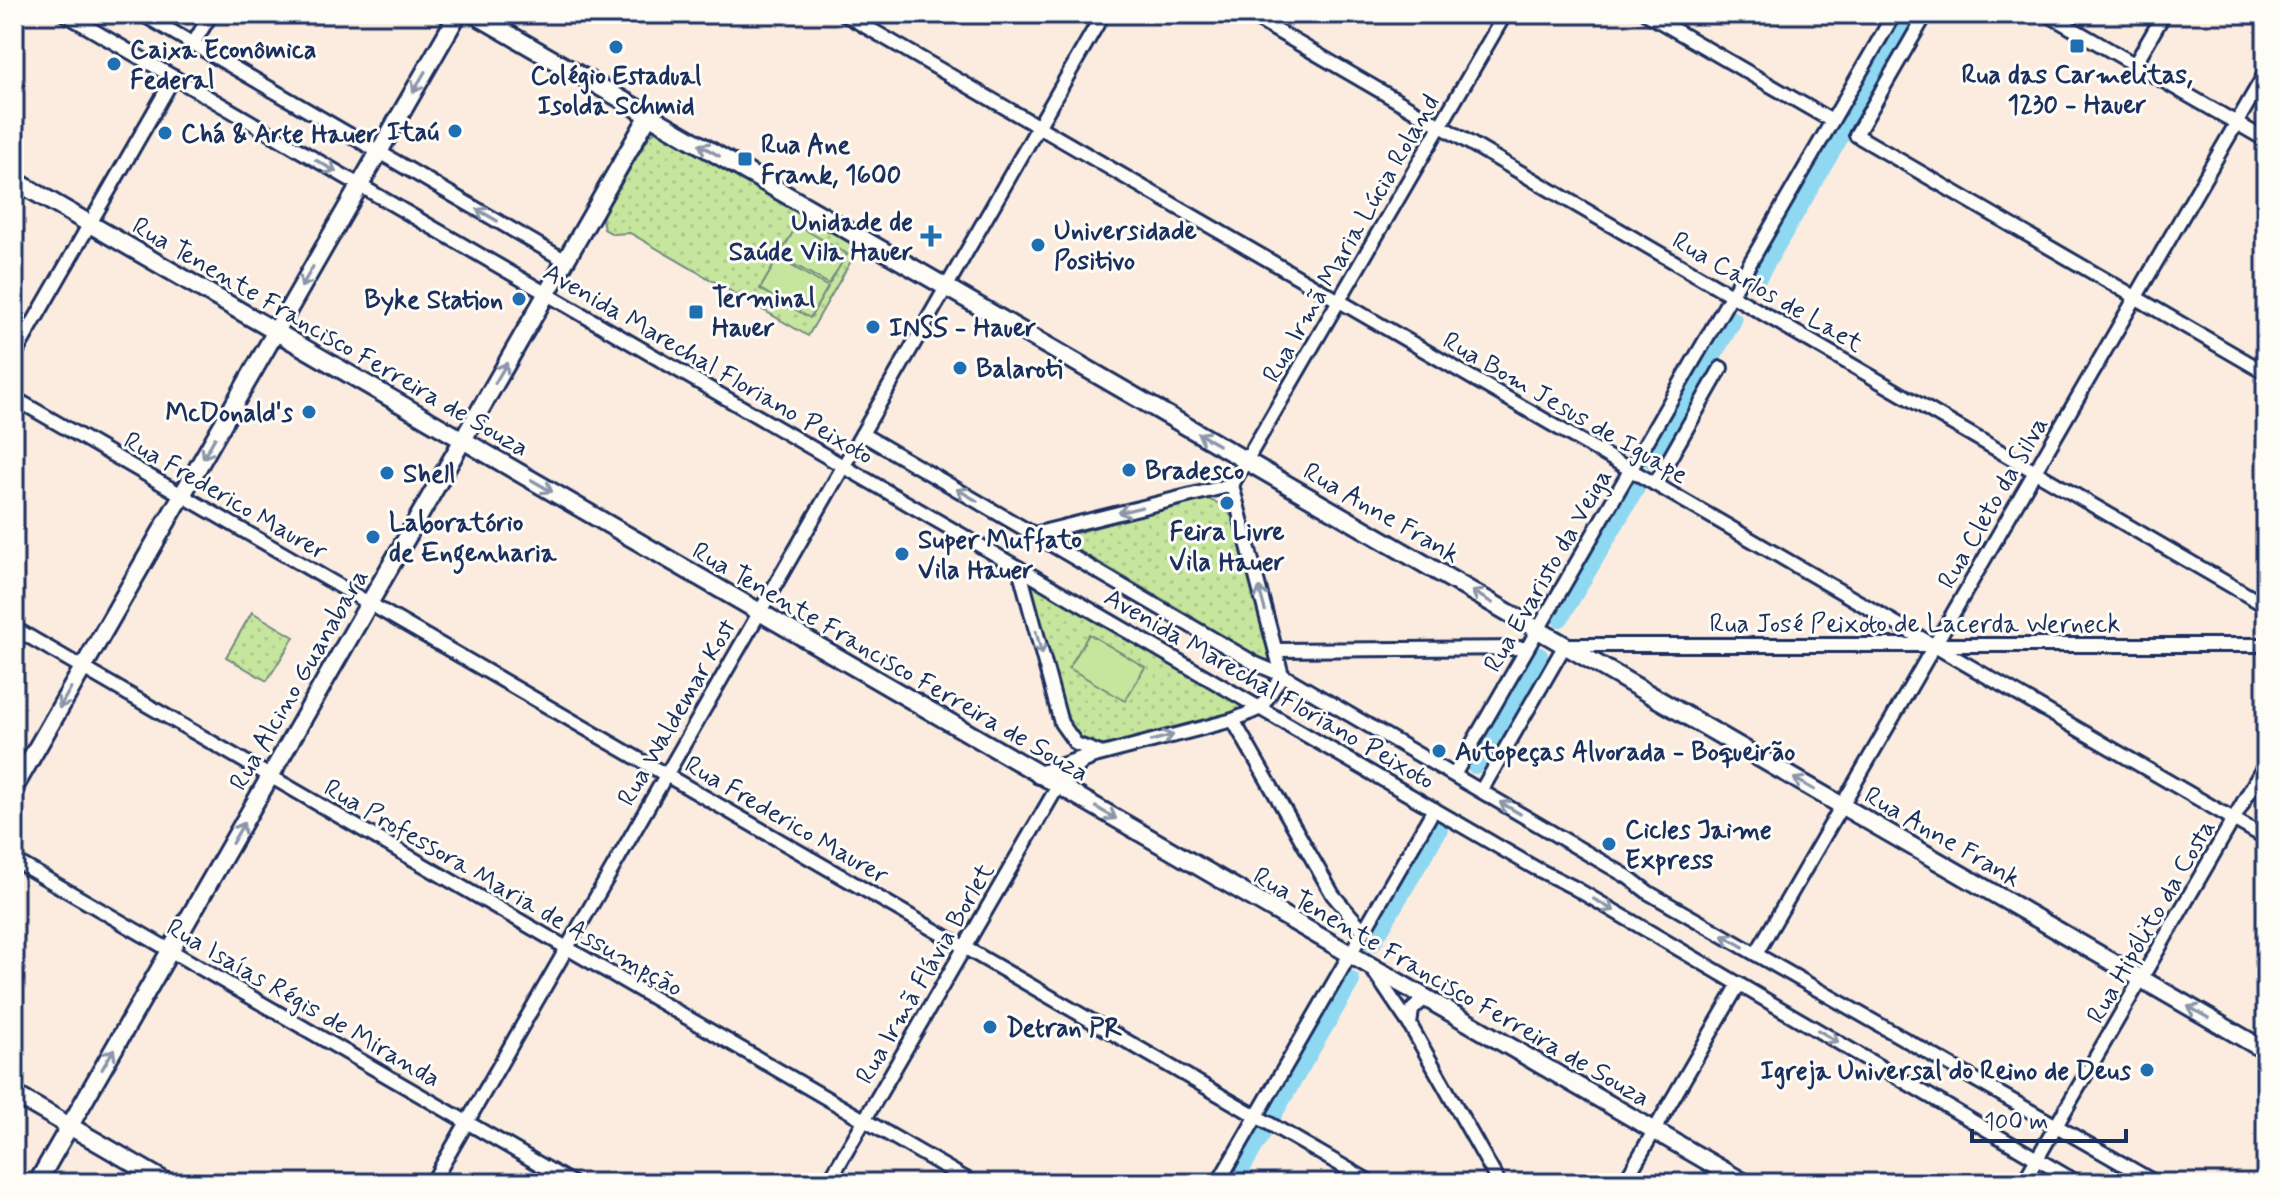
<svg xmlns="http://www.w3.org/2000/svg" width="2280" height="1197" font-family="Mynerve,sans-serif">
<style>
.park{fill:url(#park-dots);stroke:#708a7e;stroke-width:2}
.garden{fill:#c6e59d;stroke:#708a7e;stroke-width:2}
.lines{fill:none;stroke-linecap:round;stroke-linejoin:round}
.river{stroke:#8fd8f1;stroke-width:18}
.minor-casing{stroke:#1b2f5e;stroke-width:18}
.major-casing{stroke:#1b2f5e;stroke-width:22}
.minor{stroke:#fdfcf7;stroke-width:12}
.major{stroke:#fdfcf7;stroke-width:16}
.oneway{stroke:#8c96aa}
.poi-dot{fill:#1f6fb2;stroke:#fdfcf7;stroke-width:3}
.labels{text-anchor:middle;stroke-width:6;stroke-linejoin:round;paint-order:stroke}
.poi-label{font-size:26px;font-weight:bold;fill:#1b2f5e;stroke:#fdfcf7;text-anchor:start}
.street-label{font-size:26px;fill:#1b2f5e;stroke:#fdfcf7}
</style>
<defs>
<pattern id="park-dots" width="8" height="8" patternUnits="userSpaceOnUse" patternTransform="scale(2)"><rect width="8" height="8" fill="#c6e59d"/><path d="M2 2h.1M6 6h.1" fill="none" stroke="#aac58a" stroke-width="1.8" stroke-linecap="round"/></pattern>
</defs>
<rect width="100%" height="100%" fill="#fbecdf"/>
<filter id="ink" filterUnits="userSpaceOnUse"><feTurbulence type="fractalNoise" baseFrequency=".0125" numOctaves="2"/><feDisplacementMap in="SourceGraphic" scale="16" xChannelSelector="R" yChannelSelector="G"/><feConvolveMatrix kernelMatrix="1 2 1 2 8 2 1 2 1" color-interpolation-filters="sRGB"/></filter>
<g filter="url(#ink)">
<!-- park -->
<g class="park">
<polygon points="656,131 859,247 808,336 630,233 613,234 604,229 602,219 604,213 650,135"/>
<polygon points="1199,499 1208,499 1222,505 1238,524 1271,655 1270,661 1262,660 1196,623 1193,617 1073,547 1066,548 1057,541 1058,538"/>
<polygon points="1034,583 1242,704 1241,708 1224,717 1098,749 1085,745 1067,725 1029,588"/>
<polygon points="252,612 294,637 267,681 226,657"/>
</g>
<!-- garden -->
<g class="garden">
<polygon points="797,225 847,254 829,284 779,256"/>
<polygon points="778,258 828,287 810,318 760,289"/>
<polygon points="1089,634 1145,667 1125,701 1069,668"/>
</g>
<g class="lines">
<!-- river -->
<g class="river">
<polyline points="1755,282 1912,14"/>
<polyline points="1652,460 1733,320"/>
<polyline points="1560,618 1636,488"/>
<polyline points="1475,765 1539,656"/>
<polyline points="1372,943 1439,829"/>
<polyline points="1233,1183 1351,981"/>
</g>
<!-- minor casing -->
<g class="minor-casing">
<g id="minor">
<polyline points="65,14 1535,868 1573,887 2078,1183"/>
<polyline points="142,14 566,261"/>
<polyline points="844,14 2266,838"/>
<polyline points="1248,14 2266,606"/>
<polyline points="1647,14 1832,121"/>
<polyline points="1926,14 1856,135 2266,373"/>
<polyline points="2047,14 2266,140"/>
<polyline points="193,44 211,14"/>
<polyline points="2135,64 2164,14"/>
<polyline points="14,356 174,77"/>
<polyline points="14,398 1372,1183"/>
<polyline points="862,434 1256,664 1282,675 1628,877 1649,893 2156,1183"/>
<polyline points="1655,484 1721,368"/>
<polyline points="1232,485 1505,14"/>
<polyline points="1034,534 1232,485"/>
<polyline points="1019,568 1061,723 1076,744 1100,753"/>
<polyline points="14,628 973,1183"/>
<polyline points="1276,650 1527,648"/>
<polyline points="1233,720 1333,895 1364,931"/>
<polyline points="1454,775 1894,14"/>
<polyline points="1481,791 1565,645 2266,645"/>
<polyline points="14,860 572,1183"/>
<polyline points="1756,954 2266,72"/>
<polyline points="1372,969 1410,1025 1499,1183"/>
<polyline points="1410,1025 1412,1010 1425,998"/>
<polyline points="432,1183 1103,14"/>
<polyline points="828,1183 1058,786 1087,758 1233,720 1261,708 1282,675 1232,485"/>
<polyline points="1218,1183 1434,809"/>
<polyline points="1624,1183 1739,984"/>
<polyline points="2023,1183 2266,763"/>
</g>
</g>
<!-- major casing -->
<g class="major-casing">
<g id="major">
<polyline points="474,14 2266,1051"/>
<polyline points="14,180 1745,1183"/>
<polyline points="1039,775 1087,758"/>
<polyline points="14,788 458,14"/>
<polyline points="14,1094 168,1183"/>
<polyline points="37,1183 649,115"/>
</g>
</g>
<!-- minor -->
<use href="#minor" class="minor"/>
<!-- major -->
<use href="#major" class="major"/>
</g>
<!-- one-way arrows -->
<defs><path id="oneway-shaft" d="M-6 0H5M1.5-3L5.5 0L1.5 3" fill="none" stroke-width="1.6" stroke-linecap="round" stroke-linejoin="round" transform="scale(2)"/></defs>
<g class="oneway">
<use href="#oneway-shaft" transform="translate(419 82) rotate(120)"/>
<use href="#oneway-shaft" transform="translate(709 150) rotate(-150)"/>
<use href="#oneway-shaft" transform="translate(326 166) rotate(30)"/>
<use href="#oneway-shaft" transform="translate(487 215) rotate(-150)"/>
<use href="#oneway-shaft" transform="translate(307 277) rotate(120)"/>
<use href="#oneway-shaft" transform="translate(501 373) rotate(-60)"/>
<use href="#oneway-shaft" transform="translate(1208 439) rotate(-150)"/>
<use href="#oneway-shaft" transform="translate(209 448) rotate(120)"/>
<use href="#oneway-shaft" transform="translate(542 486) rotate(30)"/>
<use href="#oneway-shaft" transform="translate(967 495) rotate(-150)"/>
<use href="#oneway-shaft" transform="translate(1130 510) rotate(166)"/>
<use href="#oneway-shaft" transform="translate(1482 597) rotate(-150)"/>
<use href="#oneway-shaft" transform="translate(1262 599) rotate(-105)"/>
<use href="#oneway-shaft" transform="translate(1039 643) rotate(75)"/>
<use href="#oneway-shaft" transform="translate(65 698) rotate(120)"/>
<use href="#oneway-shaft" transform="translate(1162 738) rotate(-15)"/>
<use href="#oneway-shaft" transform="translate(1804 784) rotate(-150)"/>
<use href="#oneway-shaft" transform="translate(1510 808) rotate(-150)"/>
<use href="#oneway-shaft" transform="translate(1106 813) rotate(30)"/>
<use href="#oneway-shaft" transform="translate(238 833) rotate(-60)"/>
<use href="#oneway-shaft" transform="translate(1604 905) rotate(30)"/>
<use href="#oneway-shaft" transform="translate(1733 941) rotate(-150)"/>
<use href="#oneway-shaft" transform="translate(2198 1012) rotate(-150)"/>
<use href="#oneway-shaft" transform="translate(1828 1036) rotate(30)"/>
<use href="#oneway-shaft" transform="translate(108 1059) rotate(-60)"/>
</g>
</g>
<!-- markers -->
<g class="poi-dot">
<rect x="2069" y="38" width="16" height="16" rx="4"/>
<circle cx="616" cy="47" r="8"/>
<circle cx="114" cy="64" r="8"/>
<circle cx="455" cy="131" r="8"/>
<circle cx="165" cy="133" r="8"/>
<rect x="737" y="151" width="16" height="16" rx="4"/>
<path d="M927 224h8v8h8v8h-8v8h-8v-8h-8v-8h8z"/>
<circle cx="1038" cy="245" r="8"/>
<circle cx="519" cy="299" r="8"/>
<rect x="688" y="304" width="16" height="16" rx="4"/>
<circle cx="873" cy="327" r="8"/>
<circle cx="960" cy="368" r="8"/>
<circle cx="309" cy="412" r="8"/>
<circle cx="1129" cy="470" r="8"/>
<circle cx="387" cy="473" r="8"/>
<circle cx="1227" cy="503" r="8"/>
<circle cx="373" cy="537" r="8"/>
<circle cx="902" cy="554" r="8"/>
<circle cx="1439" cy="751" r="8"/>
<circle cx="1609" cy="844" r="8"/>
<circle cx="990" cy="1027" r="8"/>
<circle cx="2147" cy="1070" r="8"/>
</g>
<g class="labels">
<!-- poi labels -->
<g class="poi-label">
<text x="130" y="58">Caixa Econômica<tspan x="130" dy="30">Federal</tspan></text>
<text x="2077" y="83" text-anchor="middle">Rua das Carmelitas,<tspan x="2077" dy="30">1230 - Hauer</tspan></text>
<text x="616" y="84" text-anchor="middle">Colégio Estadual<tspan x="616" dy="30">Isolda Schmid</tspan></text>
<text x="439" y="140" text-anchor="end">Itaú</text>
<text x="181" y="142">Chá &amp; Arte Hauer</text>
<text x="761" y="153">Rua Ane<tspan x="761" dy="30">Frank, 1600</tspan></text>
<text x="913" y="230" text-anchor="end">Unidade de<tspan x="913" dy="30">Saúde Vila Hauer</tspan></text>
<text x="1054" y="239">Universidade<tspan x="1054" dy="30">Positivo</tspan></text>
<text x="712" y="306">Terminal<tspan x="712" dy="30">Hauer</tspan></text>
<text x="503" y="308" text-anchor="end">Byke Station</text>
<text x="889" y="336">INSS - Hauer</text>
<text x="976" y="377">Balaroti</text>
<text x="293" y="421" text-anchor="end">McDonald's</text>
<text x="1145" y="479">Bradesco</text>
<text x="403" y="482">Shell</text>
<text x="389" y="531">Laboratório<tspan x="389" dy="30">de Engenharia</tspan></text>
<text x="1227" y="540" text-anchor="middle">Feira Livre<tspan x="1227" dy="30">Vila Hauer</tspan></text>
<text x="918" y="548">Super Muffato<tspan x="918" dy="30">Vila Hauer</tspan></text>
<text x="1455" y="760">Autopeças Alvorada - Boqueirão</text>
<text x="1625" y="838">Cicles Jaime<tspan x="1625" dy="30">Express</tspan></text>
<text x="1006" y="1036">Detran PR</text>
<text x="2131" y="1079" text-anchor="end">Igreja Universal do Reino de Deus</text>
</g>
<!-- street labels -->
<g class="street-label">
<text transform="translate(1350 238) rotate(-60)" y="9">Rua Irmã Maria Lúcia Roland</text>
<text transform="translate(1768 291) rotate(30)" y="9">Rua Carlos de Laet</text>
<text transform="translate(331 336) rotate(30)" y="9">Rua Tenente Francisco Ferreira de Souza</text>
<text transform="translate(709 363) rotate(30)" y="9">Avenida Marechal Floriano Peixoto</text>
<text transform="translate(1566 407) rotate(30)" y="9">Rua Bom Jesus de Iguape</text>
<text transform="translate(226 495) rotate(30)" y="9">Rua Frederico Maurer</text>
<text transform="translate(1992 502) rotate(-60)" y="9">Rua Cleto da Silva</text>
<text transform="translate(1382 512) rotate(30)" y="9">Rua Anne Frank</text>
<text transform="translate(1547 570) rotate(-60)" y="9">Rua Evaristo da Veiga</text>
<text x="1915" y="632">Rua José Peixoto de Lacerda Werneck</text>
<text transform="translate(891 661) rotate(30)" y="9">Rua Tenente Francisco Ferreira de Souza</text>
<text transform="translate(298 679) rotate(-60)" y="9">Rua Alcino Guanabara</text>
<text transform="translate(1270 688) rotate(30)" y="9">Avenida Marechal Floriano Peixoto</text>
<text transform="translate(676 712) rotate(-60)" y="9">Rua Waldemar Kost</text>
<text transform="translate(787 819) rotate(30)" y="9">Rua Frederico Maurer</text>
<text transform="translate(1943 836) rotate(30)" y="9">Rua Anne Frank</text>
<text transform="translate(504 887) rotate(30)" y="9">Rua Professora Maria de Assumpção</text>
<text transform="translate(2150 921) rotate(-60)" y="9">Rua Hipólito da Costa</text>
<text transform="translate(924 973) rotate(-60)" y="9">Rua Irmã Flávia Borlet</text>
<text transform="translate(1452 986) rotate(30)" y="9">Rua Tenente Francisco Ferreira de Souza</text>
<text transform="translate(304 1002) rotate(30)" y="9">Rua Isaías Régis de Miranda</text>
</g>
</g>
<!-- margin -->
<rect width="2280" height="1197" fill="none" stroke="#fdfcf7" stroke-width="48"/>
<rect x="24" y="24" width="2232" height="1149" fill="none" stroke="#1b2f5e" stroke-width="3" filter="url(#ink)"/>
<!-- scale -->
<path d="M1972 1129v12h154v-12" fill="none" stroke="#1b2f5e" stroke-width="4"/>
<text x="1984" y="1129" font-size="24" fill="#1b2f5e" stroke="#fdfcf7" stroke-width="6" paint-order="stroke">100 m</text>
</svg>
